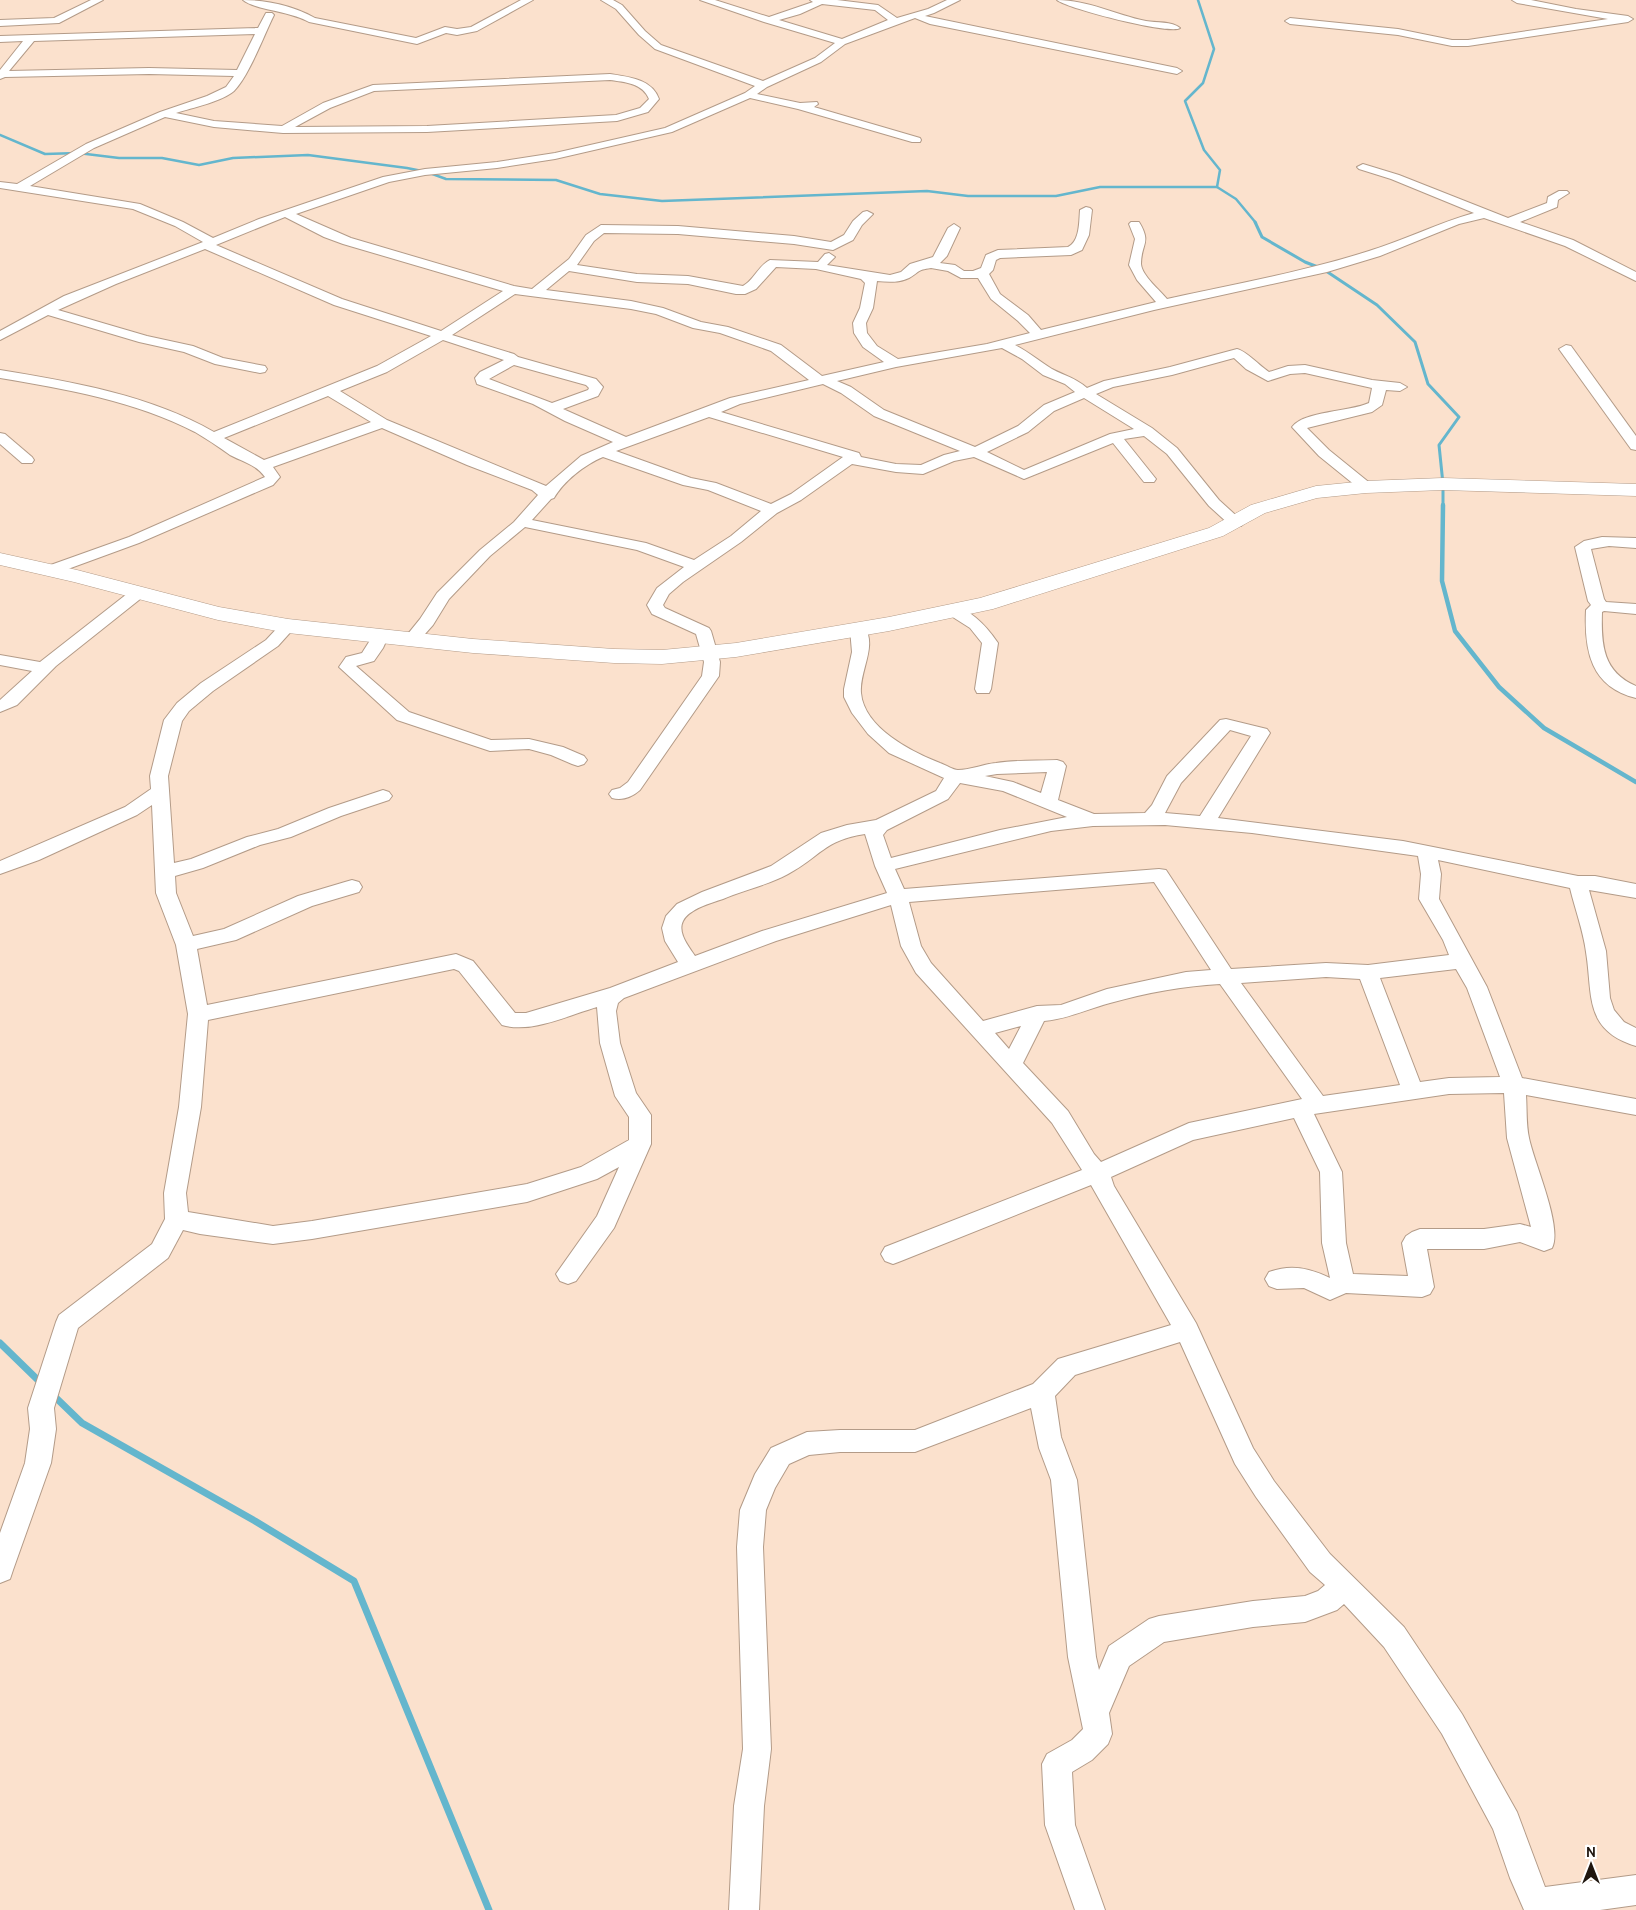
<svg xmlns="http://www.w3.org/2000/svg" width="1636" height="1910" font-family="Cabin,sans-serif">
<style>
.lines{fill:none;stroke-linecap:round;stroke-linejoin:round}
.stream-far3{stroke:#64b6cd;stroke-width:2.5}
.stream-far2{stroke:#64b6cd;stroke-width:3}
.stream-far1{stroke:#64b6cd;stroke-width:4.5}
.stream{stroke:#64b6cd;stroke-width:7}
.street-casing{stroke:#b39b88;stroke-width:2}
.secondary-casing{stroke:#b39b88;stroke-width:1}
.street{fill:#fff;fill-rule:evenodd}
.secondary{fill:#fff;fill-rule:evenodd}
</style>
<rect width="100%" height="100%" fill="#fbe1cd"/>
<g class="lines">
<!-- stream-far3 -->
<g class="stream-far3">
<polyline points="1198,0 1214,49 1203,83 1185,101 1204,150 1220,170 1217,187 1236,199 1256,223"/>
<polyline points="0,135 45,154 78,153 119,158 162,158 199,165 233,158 308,155 407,168 427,172 446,179 556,180 600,194 662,201 927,191 968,196 1056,196 1100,187 1217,187"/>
</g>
<!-- stream-far2 -->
<polyline class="stream-far2" points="1255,222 1262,237 1305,262 1323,269 1377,305 1415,342 1428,384 1459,417 1439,445 1443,484 1443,506"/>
<!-- stream-far1 -->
<polyline class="stream-far1" points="1443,505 1442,581 1455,631 1499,687 1544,728 1636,782"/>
<!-- stream -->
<g class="stream">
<polyline points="0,1343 41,1383"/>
<polyline points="52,1394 82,1423 255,1521 354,1581 489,1910"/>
</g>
<!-- street casing -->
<g class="street-casing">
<g id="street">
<polygon points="91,0 103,0 59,23 0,26 0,20 54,18"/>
<path d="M 243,0 C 267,0 294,6 315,18 L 416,38 L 445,27 L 457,29 L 471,27 L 521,0 L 533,0 L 477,31 L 457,35 L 446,33 L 417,44 L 309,22 C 290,11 255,10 243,0 Z"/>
<path d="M 601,0 L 613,0 L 622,5 L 645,31 L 661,45 L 763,81 L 815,58 L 835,43 L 764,22 L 700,0 L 715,0 L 769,17 L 813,2 L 810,0 L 837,0 L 878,5 L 897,18 L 928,9 L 947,0 L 960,0 L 934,13 L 925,16 L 1177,68 L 1182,71 L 1177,74 L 930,24 L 915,18 L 845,44 L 821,62 L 767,87 L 757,94 L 800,103 L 817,102 L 818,104 L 814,107 L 920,138 L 921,140 L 920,142 L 912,142 L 798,109 L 750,98 L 672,132 L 555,159 L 497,168 L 425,175 L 389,182 L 296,214 L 351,238 L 514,286 L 532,289 L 569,259 L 586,235 L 601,225 L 678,226 L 794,236 L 831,242 L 844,235 L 853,221 L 863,212 L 867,211 L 873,214 L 862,225 L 853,240 L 833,250 L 794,244 L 678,234 L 604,233 L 594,241 L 577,265 L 637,274 L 688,276 L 743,286 C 754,280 758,266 770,260 L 818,262 L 825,254 L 829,253 L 835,257 L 827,265 L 890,275 L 901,272 L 910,264 L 933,257 L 948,228 L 954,224 L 960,228 L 947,256 L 940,263 L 955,265 L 964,271 L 973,271 L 981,268 L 986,255 L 998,250 L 1068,247 C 1080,241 1079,222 1080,210 L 1086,207 L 1090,208 L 1092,210 L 1089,235 L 1082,250 L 1071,255 L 1000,258 L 996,260 L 993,270 L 989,274 L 1000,294 L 1028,315 L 1041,330 L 1156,302 L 1137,280 L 1129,265 L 1135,239 L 1129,224 L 1131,222 L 1139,222 C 1152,243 1141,244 1141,264 C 1142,276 1160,290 1167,299 C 1235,284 1303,272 1369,251 C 1405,240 1438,223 1474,213 L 1391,179 L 1359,169 L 1357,167 L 1363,164 L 1399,175 L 1508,218 L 1547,203 L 1548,197 L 1559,191 L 1567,191 L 1569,193 L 1558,200 L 1557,207 L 1520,222 L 1573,240 L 1636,272 L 1636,281 L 1565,246 L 1484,218 L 1459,224 L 1380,256 L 1327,272 L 1154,310 L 1015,345 C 1029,352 1039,361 1052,369 C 1065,376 1074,377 1087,388 L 1104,381 L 1170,367 L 1237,349 C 1246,351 1260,366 1269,372 L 1288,366 L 1305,365 L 1372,380 L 1400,383 L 1407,387 L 1400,391 L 1386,390 L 1382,405 L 1372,412 L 1307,428 L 1329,450 L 1371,484 L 1373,487 L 1371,490 L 1361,490 L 1319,456 L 1292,427 C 1304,411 1349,412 1369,403 L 1372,388 L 1305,373 L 1290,374 L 1268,381 L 1246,369 L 1234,358 L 1172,375 L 1113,387 L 1096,394 L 1152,428 L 1177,448 L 1219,500 L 1241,520 L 1244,523 L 1241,526 L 1231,526 L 1209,506 L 1167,454 L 1144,436 L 1124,439 L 1156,479 L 1154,482 L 1144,482 L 1113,443 L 1024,479 L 974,457 L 954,461 L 923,474 L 896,472 L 852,464 L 801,500 L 777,513 L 741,542 L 683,582 L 669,594 L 663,605 L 665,608 L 709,628 L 711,631 L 720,662 L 719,676 L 640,790 C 632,797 622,801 612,798 L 609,794 L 612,790 L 620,788 L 628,782 L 702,676 L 704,662 L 696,634 L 652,614 L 647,605 L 657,588 L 684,567 L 637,550 L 525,527 L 490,556 L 449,599 L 433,625 L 417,643 L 405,643 L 403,640 L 420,619 L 437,593 L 480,550 L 514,522 L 538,495 L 532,490 L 467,465 L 382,428 L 273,467 L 280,477 L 273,485 L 139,543 L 57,573 L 45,573 L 43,570 L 45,567 L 129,537 L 265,477 C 257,465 243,462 230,455 C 219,447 207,439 195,432 C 135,401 66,389 0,378 L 0,370 C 73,382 150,395 214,432 L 377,366 L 431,336 L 334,305 L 205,249 L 116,284 L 58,310 L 147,336 L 193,346 L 223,358 L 265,366 L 267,369 L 265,372 L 260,373 L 215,364 L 184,352 L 139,342 L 48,315 L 0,340 L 0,331 L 64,296 L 203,242 L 175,226 L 133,209 L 0,188 L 0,182 L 17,184 L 86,144 L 160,112 L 207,96 L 226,87 L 234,76 L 149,74 L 5,77 L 0,79 L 0,70 L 23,41 L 0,42 L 0,36 L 258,28 L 266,13 L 272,13 L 274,15 C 264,35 249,76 234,91 C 223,101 192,108 176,113 L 214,121 L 282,126 L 323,103 L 373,85 L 610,74 C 629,77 652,79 659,99 L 648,112 L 617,121 L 427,132 L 283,133 L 214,127 L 165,117 L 94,148 L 30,186 L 140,204 L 183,222 L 213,238 L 259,219 L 383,177 L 425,169 L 497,162 L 555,153 L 665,128 L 745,93 L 755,86 L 655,49 L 639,35 L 616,9 ZM 822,4 L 875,10 L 888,20 L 842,39 L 779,20 L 800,14 ZM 255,34 L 237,70 L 149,68 L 9,71 L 34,41 ZM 610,80 C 624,82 643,83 649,99 L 640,108 L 616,115 L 427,126 L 295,127 L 330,108 L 374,91 ZM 285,217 L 324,237 L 343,244 L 503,291 L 441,331 L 342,299 L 216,245 ZM 776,267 L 816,269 L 861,279 L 865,283 L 860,308 L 853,323 L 854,333 L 863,347 L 884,362 L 822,376 L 781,345 L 728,327 L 701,322 L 663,308 L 631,301 L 546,290 L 569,271 L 637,282 L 688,284 L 736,294 L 745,294 L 756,289 ZM 931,268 L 948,271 L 961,278 L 978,278 L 991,299 L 1018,321 L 1030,333 L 987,344 L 898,359 L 877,346 L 867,333 L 866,323 L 873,308 L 877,281 C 887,282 899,283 909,278 C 920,272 916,270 931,268 ZM 515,294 L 631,309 L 656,314 L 693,328 L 720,333 L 771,351 L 809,380 L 730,398 L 626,437 L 563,409 L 598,396 L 603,387 L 596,379 L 518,357 L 514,354 L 452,335 ZM 443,340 L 504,360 L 480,372 L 475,378 L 477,384 L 533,404 L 565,421 L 613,442 L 581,456 L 546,486 L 387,420 L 340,391 L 387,372 ZM 1002,348 L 1022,359 L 1043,375 L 1065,384 L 1075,392 L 1044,405 L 1018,426 L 975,447 L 884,410 L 851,387 L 837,381 L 896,367 ZM 514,365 L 586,385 L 589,388 L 588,390 L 552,403 L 489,379 ZM 823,384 L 841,393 L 874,416 L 960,451 L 944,455 L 921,465 L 896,464 L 861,457 L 859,453 L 721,412 L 740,404 ZM 328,396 L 371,422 L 264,460 L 224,438 ZM 1084,398 L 1134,429 L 1110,434 L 1024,470 L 987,452 L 1028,432 L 1054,411 ZM 709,417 L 843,457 L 791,494 L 771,504 L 716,483 L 691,478 L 616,451 ZM 603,457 L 683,485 L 708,490 L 761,511 L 731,536 L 694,560 L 646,543 L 532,520 L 551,499 L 554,498 C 564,481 584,465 603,457 Z"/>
<path d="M 1057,0 C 1088,0 1116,15 1146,21 C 1156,23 1172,21 1180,28 C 1171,35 1068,9 1057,0 Z"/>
<polygon points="1512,0 1531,0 1576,9 1628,16 1633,19 1628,22 1468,46 1452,46 1398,35 1290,24 1285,21 1290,18 1398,29 1452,40 1468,40 1608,19 1517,3"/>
<polygon points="1566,345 1571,346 1636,436 1636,450 1631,449 1559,349"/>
<polygon points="0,433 5,434 32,457 34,460 32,463 22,463 0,444"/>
<path d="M 1602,537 L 1636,538 L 1636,548 L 1609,546 L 1591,549 L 1604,599 L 1606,602 L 1636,604 L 1636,614 L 1604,611 L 1602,612 C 1601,645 1603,672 1636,686 L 1636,698 C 1591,687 1584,651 1586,610 L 1591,605 L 1588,601 L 1575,547 L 1584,541 Z"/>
<polygon points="138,588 144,590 146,593 144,596 56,666 17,705 0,712 0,700 32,671 0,665 0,655 40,662 132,590"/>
<path d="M 954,606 C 973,611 987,627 998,643 L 991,689 L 989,693 L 977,693 L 975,689 L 982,643 L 970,628 L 948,614 L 946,611 L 948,608 Z"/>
<path d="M 288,621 L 294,623 L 296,626 L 278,646 L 213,691 L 189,711 L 182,721 L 168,776 L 174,863 L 191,859 L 247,837 L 278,829 L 329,808 L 383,790 L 389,792 L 392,796 L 389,800 L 341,816 L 291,837 L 260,845 L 203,868 L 175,876 L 176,893 L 193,936 L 224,929 L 298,896 L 345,882 L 352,880 L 359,882 L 362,887 L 359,892 L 312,906 L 236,940 L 197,949 L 207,1005 L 456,954 L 473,961 L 515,1013 L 526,1013 L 610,988 L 678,962 L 665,941 L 662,928 L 666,916 L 677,904 L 702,892 L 771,866 L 821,833 L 847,825 L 876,820 L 936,791 L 944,778 L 889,753 L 868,734 L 852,713 L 844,697 L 844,689 L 852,652 L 850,629 L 852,626 L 864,626 C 878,646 859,671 861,693 C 864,728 912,752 940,763 C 946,765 953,770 958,770 C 970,770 984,764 996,763 C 1016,760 1037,761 1057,760 L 1063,762 L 1066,766 L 1058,800 L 1094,814 L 1145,813 L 1152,805 L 1167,776 L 1220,720 L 1226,719 L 1267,729 L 1270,733 L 1218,818 L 1403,841 L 1578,876 L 1595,876 L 1636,884 L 1636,898 L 1589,890 L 1606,951 L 1610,998 L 1614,1010 L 1624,1022 L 1636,1028 L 1636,1046 C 1583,1030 1593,994 1586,952 C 1583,930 1575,909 1570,888 L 1438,860 L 1441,874 L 1439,899 L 1487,987 L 1522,1078 L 1636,1099 L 1636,1115 L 1526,1095 C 1527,1109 1526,1124 1529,1138 C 1534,1163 1563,1227 1552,1248 L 1544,1251 L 1520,1242 L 1484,1249 L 1427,1249 L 1434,1287 L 1430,1294 L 1422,1297 L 1346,1293 L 1330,1300 L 1304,1288 L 1277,1289 L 1269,1286 L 1265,1279 L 1269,1272 C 1291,1264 1309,1268 1330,1278 L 1322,1243 L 1320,1172 L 1294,1118 L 1193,1140 L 1111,1177 L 1114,1186 L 1196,1323 L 1253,1448 L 1274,1481 L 1330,1554 L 1404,1627 L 1462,1714 L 1517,1812 L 1545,1887 L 1636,1875 L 1636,1905 L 1600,1910 L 1524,1910 L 1510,1878 L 1493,1829 L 1442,1734 L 1384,1647 L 1344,1604 L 1337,1610 L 1305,1622 L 1253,1627 L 1164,1642 L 1129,1666 L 1109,1713 L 1112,1734 L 1108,1744 L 1092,1760 L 1072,1772 L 1075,1825 L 1105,1910 L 1075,1910 L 1045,1825 L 1042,1764 L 1047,1754 L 1072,1740 L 1083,1729 L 1068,1657 L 1051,1480 L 1039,1448 L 1031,1408 L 915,1452 L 840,1452 L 809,1455 L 789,1464 L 775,1488 L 766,1510 L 763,1547 L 771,1749 L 764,1806 L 759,1910 L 729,1910 L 734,1806 L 743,1749 L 737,1547 L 740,1510 L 755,1474 L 771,1448 L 807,1432 L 840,1430 L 915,1430 L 1033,1384 L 1058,1359 L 1171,1325 L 1091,1185 L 901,1261 L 893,1264 L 885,1261 L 881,1254 L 885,1247 L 1082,1170 L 1052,1123 L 916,973 L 901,946 L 891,905 L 776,941 L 624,998 L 618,1003 L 616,1011 L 620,1043 L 636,1093 L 651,1115 L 651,1144 L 614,1228 L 576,1281 L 568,1284 L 560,1281 L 556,1274 L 597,1216 L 619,1167 L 597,1179 L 527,1202 L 312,1239 L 273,1244 L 200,1234 L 183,1230 L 168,1258 L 78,1328 L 54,1408 L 56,1429 L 51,1463 L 13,1570 L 10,1579 L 0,1583 L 0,1533 L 25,1463 L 30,1429 L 28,1408 L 56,1322 L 59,1315 L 152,1244 L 165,1219 L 164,1193 L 179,1107 L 188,1014 L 176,945 L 156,893 L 152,805 L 137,815 L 39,860 L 0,874 L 0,861 L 125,807 L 151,789 L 150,776 L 164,720 L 177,703 L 201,683 L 266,640 L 282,623 ZM 1230,730 L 1251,736 L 1200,816 L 1165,813 L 1181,783 ZM 1047,772 L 1041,793 L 1013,782 L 985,776 L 997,774 ZM 960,783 L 1003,791 L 1067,817 L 1000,830 L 891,858 L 883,835 L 887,830 L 948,799 ZM 1165,825 L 1252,833 L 1418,856 L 1421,874 L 1419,899 L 1443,940 L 1449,955 L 1368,965 L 1326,963 L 1231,969 L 1166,870 L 1159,869 L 904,889 L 895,869 L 1051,831 L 1093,826 ZM 865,834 L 875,866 L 887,893 L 762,931 L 695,956 C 689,947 677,933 683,921 C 689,909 711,903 723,899 C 744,890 768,885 788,874 C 820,857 824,840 865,834 ZM 1154,882 L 1211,970 L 1186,972 L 1107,989 L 1061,1005 L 1037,1006 L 983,1021 L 931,963 L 921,946 L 909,902 ZM 454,969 L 459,971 L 502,1025 C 531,1034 569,1015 597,1007 L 600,1043 L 615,1096 L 629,1117 L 629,1140 L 581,1167 L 527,1184 L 312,1221 L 273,1226 L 188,1212 L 186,1193 L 201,1107 L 208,1020 ZM 1456,969 L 1467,988 L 1500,1077 L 1449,1078 L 1420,1082 L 1380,978 ZM 1326,977 L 1360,979 L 1400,1085 L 1323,1096 L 1241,983 ZM 1220,984 L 1302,1099 L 1189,1123 L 1101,1162 L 1094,1154 L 1068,1111 L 1023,1063 L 1044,1021 C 1068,1019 1087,1009 1110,1003 C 1146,993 1183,986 1220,984 ZM 1021,1026 L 1009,1049 L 995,1033 ZM 1504,1093 L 1507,1138 L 1531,1227 L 1520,1224 L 1484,1229 L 1420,1229 L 1412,1232 L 1406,1236 L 1402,1243 L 1408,1276 L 1353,1274 L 1346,1243 L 1342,1172 L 1314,1114 L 1449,1094 ZM 1180,1342 L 1235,1464 L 1256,1497 L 1310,1572 L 1325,1585 L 1318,1591 L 1305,1596 L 1253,1601 L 1159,1616 L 1149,1619 L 1109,1646 L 1099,1670 L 1096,1657 L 1077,1480 L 1061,1437 L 1055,1396 L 1075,1375 Z"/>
<polygon points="380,632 386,634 388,637 383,648 374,661 356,666 409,712 491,740 529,739 563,747 584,756 587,760 584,764 578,766 572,764 551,755 529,749 490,751 397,720 339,667 346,657 362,653 374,634"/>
</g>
</g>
<!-- secondary casing -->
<g class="secondary-casing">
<polygon id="secondary" points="1443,478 1636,484 1636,496 1443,490 1366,493 1317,498 1265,513 1223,536 993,609 889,631 736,657 662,664 614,663 473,653 288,633 218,620 74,582 0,565 0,553 77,570 219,607 288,619 473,639 614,649 662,650 736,643 889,617 980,598 1209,528 1251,505 1316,486 1366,481"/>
</g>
<!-- street -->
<use href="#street" class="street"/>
<!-- secondary -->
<use href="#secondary" class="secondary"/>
</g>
<!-- north arrow -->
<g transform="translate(1591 1865)" stroke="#ffffff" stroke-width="4" paint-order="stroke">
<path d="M0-4L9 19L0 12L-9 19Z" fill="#1f160f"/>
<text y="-8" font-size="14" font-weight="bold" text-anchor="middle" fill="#1f160f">N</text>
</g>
</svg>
